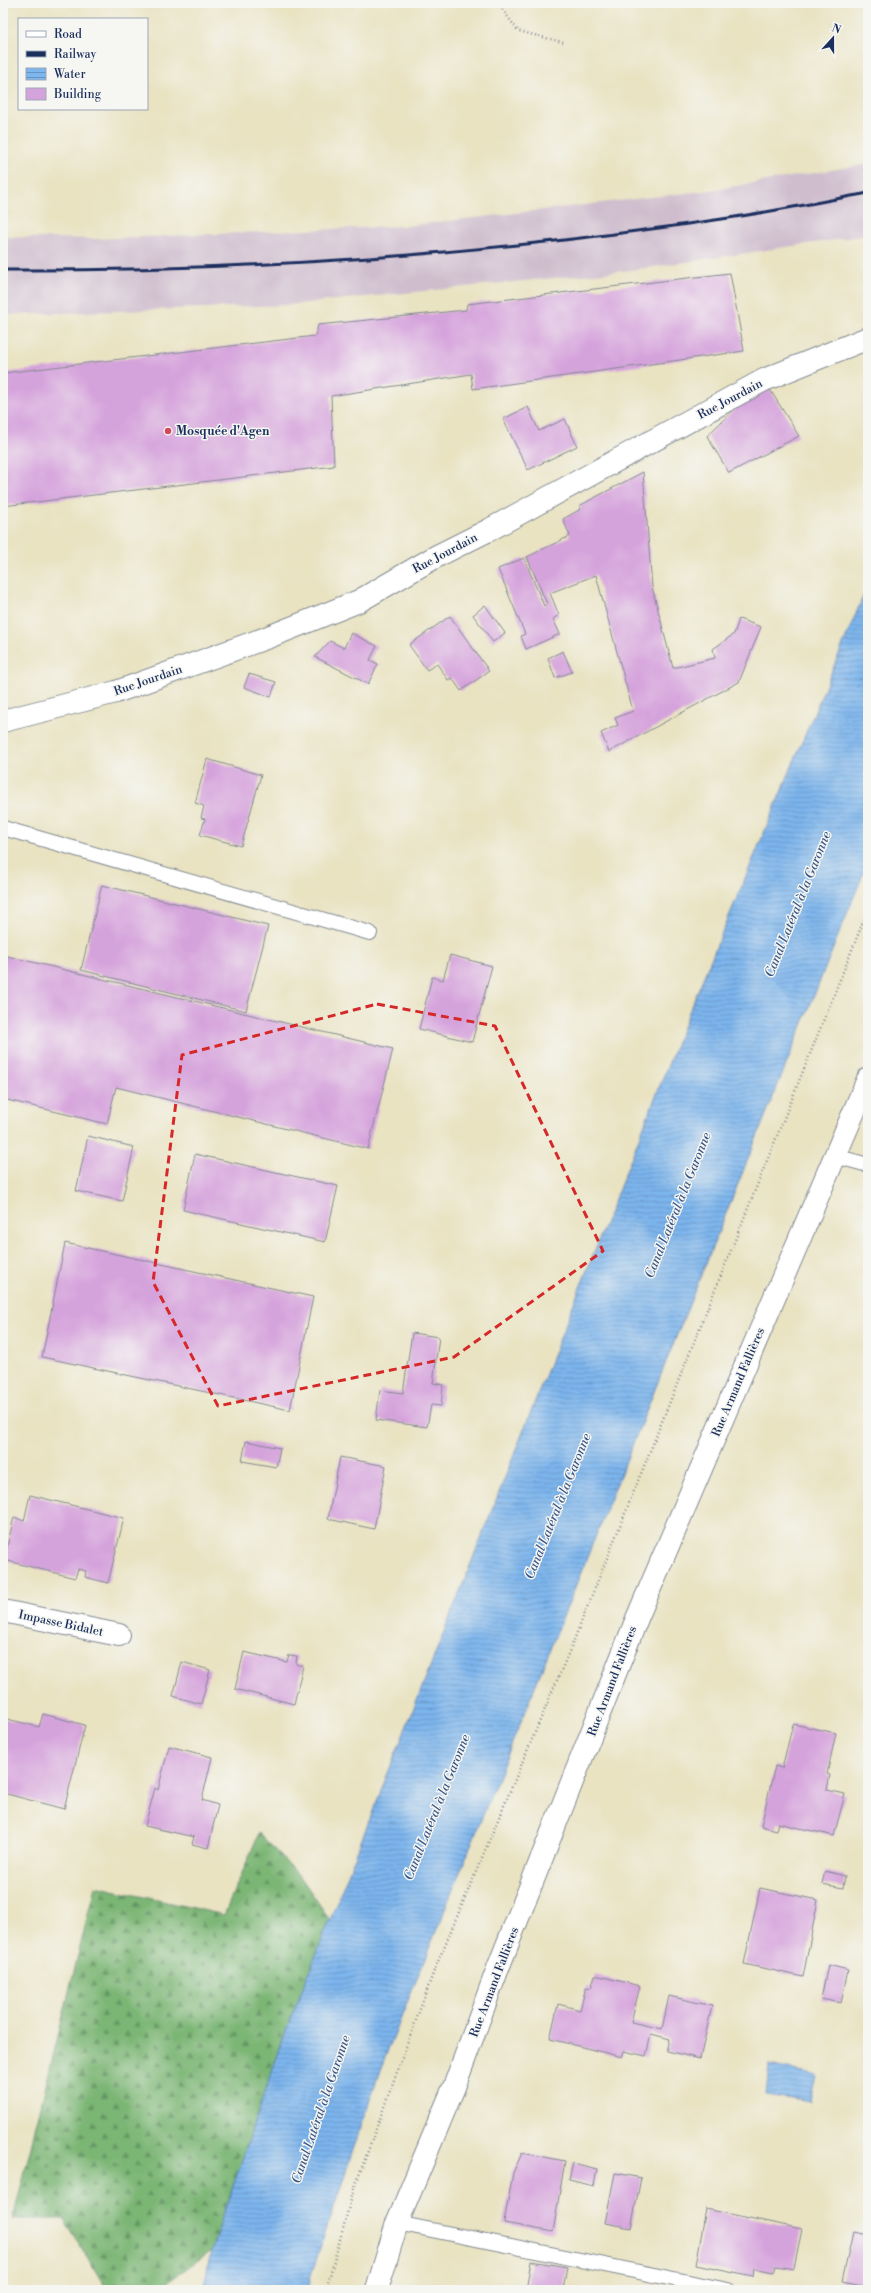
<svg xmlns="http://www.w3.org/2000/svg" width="871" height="2293" font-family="'Libre Bodoni',serif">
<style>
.railway{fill:#cfbdce}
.forest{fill:url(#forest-firs);stroke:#4b7269}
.water{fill:url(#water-rules);stroke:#4c72a6}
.building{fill:#d5a3dc}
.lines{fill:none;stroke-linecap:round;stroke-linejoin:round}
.lane-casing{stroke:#828990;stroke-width:16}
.street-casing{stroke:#828990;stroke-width:24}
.path{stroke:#828990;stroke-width:2.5;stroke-dasharray:1 3;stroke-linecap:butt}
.lane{stroke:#fff;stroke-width:14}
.street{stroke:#fff;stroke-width:22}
.rail{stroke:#1b2f5e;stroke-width:3}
.marked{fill:none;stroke:#d62828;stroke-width:3;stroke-dasharray:8 5;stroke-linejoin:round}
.poi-dot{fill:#d1495b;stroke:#f6f6f2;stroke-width:1.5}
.labels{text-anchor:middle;stroke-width:3;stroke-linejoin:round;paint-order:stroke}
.street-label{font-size:12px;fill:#1b2f5e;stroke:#f6f6f2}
.poi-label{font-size:12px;font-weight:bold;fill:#1b2f5e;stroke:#f6f6f2;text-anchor:start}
.water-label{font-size:13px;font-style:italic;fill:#385789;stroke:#f6f6f2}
</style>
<defs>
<pattern id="forest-firs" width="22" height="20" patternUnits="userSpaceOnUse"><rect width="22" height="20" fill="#7bb674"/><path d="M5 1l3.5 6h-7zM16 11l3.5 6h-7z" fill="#649462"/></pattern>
<pattern id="water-rules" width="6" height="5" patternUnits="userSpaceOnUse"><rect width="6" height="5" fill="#7db5ed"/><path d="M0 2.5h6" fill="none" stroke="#6694c3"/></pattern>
</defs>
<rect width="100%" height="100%" fill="#f6f6f2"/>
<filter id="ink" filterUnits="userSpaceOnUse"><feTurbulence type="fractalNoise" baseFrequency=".025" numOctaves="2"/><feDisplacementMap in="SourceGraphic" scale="8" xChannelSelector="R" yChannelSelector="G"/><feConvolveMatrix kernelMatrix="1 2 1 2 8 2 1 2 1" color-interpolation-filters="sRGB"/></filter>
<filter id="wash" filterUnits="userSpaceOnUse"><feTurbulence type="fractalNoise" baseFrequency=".012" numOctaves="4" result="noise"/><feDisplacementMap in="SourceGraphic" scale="16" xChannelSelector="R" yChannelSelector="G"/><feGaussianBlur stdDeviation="0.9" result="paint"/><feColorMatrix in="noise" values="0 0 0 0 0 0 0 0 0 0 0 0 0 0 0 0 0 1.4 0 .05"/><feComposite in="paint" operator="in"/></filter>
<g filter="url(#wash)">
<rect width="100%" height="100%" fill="#e9e3c2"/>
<!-- railway -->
<polygon class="railway" points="868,164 868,235 632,270 287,305 3,315 3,237 95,239 406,226 712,190"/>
<!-- forest -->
<polygon class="forest" points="259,1833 302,1879 330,1920 286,2031 211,2251 156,2290 107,2290 64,2219 13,2219 95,1886 224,1915"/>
<!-- water -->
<g class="water">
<polygon points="868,585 868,862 380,2070 311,2275 308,2290 203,2290 211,2251 286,2031 691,1007"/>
<polygon points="769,2065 816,2075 810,2102 766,2095"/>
</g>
<g id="blocks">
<!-- building -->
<g class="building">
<polygon points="730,273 744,351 473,389 471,374 331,396 334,466 3,506 3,373 315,336 318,325 466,310 467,304"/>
<polygon points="764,380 799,436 729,473 707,436"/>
<polygon points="528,407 539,431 565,419 577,446 528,470 503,419"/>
<polygon points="643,472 652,587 673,668 715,658 713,649 734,634 739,619 761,627 739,682 609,752 601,733 618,725 615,718 633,711 596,575 550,593 559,615 553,619 560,634 526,649 521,636 525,634 498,569 524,558 544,606 547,604 527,557 570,536 563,519 581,509 579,506"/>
<polygon points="485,605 505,633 493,642 473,615"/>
<polygon points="450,616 489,671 461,691 452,678 448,680 437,664 427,670 409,645"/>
<polygon points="351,633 377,646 370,660 378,664 368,684 315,657 330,641 344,648"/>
<polygon points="563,651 572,672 555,678 548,658"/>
<polygon points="249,674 276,682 271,697 244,687"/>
<polygon points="207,759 261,775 241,846 200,835 205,819 201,818 204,806 195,803"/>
<polygon points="102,885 268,926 246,1011 81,970"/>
<polygon points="3,955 393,1049 368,1149 116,1087 107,1124 3,1099"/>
<polygon points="450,955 492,966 472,1042 419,1029 432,977 443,980"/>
<polygon points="88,1136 134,1147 122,1201 76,1191"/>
<polygon points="195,1154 338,1186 325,1242 183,1210"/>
<polygon points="65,1243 313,1297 290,1410 42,1357"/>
<polygon points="412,1333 439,1337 433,1383 443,1385 441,1406 431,1405 427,1427 376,1420 380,1390 403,1393"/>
<polygon points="246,1441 280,1448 276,1467 242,1461"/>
<polygon points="340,1457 386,1466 374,1529 328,1519"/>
<polygon points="30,1495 124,1518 108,1583 85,1577 86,1571 78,1569 75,1578 4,1560 14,1517 24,1521"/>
<polygon points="244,1652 287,1662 289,1655 297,1656 296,1664 303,1666 294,1704 235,1689"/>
<polygon points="182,1662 210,1670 201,1704 173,1696"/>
<polygon points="43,1714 85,1725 64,1809 3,1793 3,1718 39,1727"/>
<polygon points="793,1724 836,1733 827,1774 830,1775 827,1790 845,1794 834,1836 778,1823 776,1830 761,1826 775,1766 782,1768"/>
<polygon points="169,1746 212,1757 202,1800 218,1805 208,1848 192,1844 194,1837 145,1826 155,1788 158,1790"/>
<polygon points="825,1871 845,1876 843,1888 822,1884"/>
<polygon points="760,1888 818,1900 803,1977 744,1964"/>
<polygon points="828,1965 848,1970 841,2003 821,1999"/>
<polygon points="595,1975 640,1986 631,2022 662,2029 669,1996 712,2006 700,2059 667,2051 670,2039 651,2034 646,2056 624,2051 622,2057 550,2039 558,2004 580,2010 586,1987 591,1988"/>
<polygon points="522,2153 565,2161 553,2232 504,2223 513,2173"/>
<polygon points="573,2163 597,2169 594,2186 569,2180"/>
<polygon points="615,2173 641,2178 631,2228 605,2223"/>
<polygon points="706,2209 802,2229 794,2269 775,2266 773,2273 754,2269 753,2277 696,2265"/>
<polygon points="853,2232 868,2235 868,2287 842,2282"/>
<polygon points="531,2261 567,2267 563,2290 526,2290"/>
</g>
</g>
</g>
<g filter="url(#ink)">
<use href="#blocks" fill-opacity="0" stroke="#828990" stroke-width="1"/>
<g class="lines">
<!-- lane casing -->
<g class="lane-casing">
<g id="lane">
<polyline points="3,828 370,933"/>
<polyline points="835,1156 868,1165"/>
<polyline points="397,2223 728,2290"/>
</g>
</g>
<!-- street casing -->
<g class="street-casing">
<g id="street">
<polyline points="3,721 116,692 266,638 359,601 437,556 489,530 764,380 868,338"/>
<polyline points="3,1611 119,1635"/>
<polyline points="377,2290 397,2223 454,2087 498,1968 638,1616 868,1079"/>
</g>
</g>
<!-- path -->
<g class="path">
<polyline points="498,3 518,31 566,43"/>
<polyline points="326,2290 354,2189 434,1971 572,1645 868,910"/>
</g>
<!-- lane -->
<use href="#lane" class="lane"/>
<!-- street -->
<use href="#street" class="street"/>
<!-- rail -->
<path class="rail" d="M 3,270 C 243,271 485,255 722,219 C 771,212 819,202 868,193"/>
</g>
</g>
<!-- marked area -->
<path class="marked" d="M 377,1004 L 495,1026 L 603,1251 L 454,1357 L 218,1406 L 153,1282 L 182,1055 Z"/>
<!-- markers -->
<circle class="poi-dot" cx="168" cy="431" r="4"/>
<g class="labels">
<!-- street labels -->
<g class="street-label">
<text transform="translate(730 399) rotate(-28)" y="4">Rue Jourdain</text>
<text transform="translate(445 553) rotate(-28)" y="4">Rue Jourdain</text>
<text transform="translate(148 680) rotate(-19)" y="4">Rue Jourdain</text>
<text transform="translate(738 1382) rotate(-67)" y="4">Rue Armand Fallières</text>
<text transform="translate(61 1623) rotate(12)" y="4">Impasse Bidalet</text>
<text transform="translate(612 1681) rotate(-69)" y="4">Rue Armand Fallières</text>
<text transform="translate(494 1982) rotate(-69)" y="4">Rue Armand Fallières</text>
</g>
<!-- poi labels -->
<g class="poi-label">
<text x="176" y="435">Mosquée d'Agen</text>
</g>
<!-- water labels -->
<g class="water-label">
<text transform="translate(797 904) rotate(-68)" y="5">Canal Latéral à la Garonne</text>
<text transform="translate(677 1205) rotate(-68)" y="5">Canal Latéral à la Garonne</text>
<text transform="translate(557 1506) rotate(-68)" y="5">Canal Latéral à la Garonne</text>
<text transform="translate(436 1807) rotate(-68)" y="5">Canal Latéral à la Garonne</text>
<text transform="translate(320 2109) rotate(-71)" y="5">Canal Latéral à la Garonne</text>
</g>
</g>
<!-- margin -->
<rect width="871" height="2293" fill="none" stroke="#f6f6f2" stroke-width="16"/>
<!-- legend -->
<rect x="18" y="18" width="130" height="92" fill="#f6f6f2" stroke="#9ea6b7"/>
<rect x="26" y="31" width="20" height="6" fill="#ffffff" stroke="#9ea6b7"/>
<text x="54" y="38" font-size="12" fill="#1b2f5e">Road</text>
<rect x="26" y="51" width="20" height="6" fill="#1b2f5e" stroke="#9ea6b7"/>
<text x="54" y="58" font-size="12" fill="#1b2f5e">Railway</text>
<rect x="26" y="68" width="20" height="12" fill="url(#water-rules)" stroke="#9ea6b7"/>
<text x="54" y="78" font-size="12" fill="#1b2f5e">Water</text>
<rect x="26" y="88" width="20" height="12" fill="#d5a3dc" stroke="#9ea6b7"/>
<text x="54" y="98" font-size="12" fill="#1b2f5e">Building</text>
<!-- north arrow -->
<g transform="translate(833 38) rotate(21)" stroke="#f6f6f2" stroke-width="3" paint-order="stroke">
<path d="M0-3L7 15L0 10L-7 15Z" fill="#1b2f5e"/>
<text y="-6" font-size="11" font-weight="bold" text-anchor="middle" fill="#1b2f5e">N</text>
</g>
</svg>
